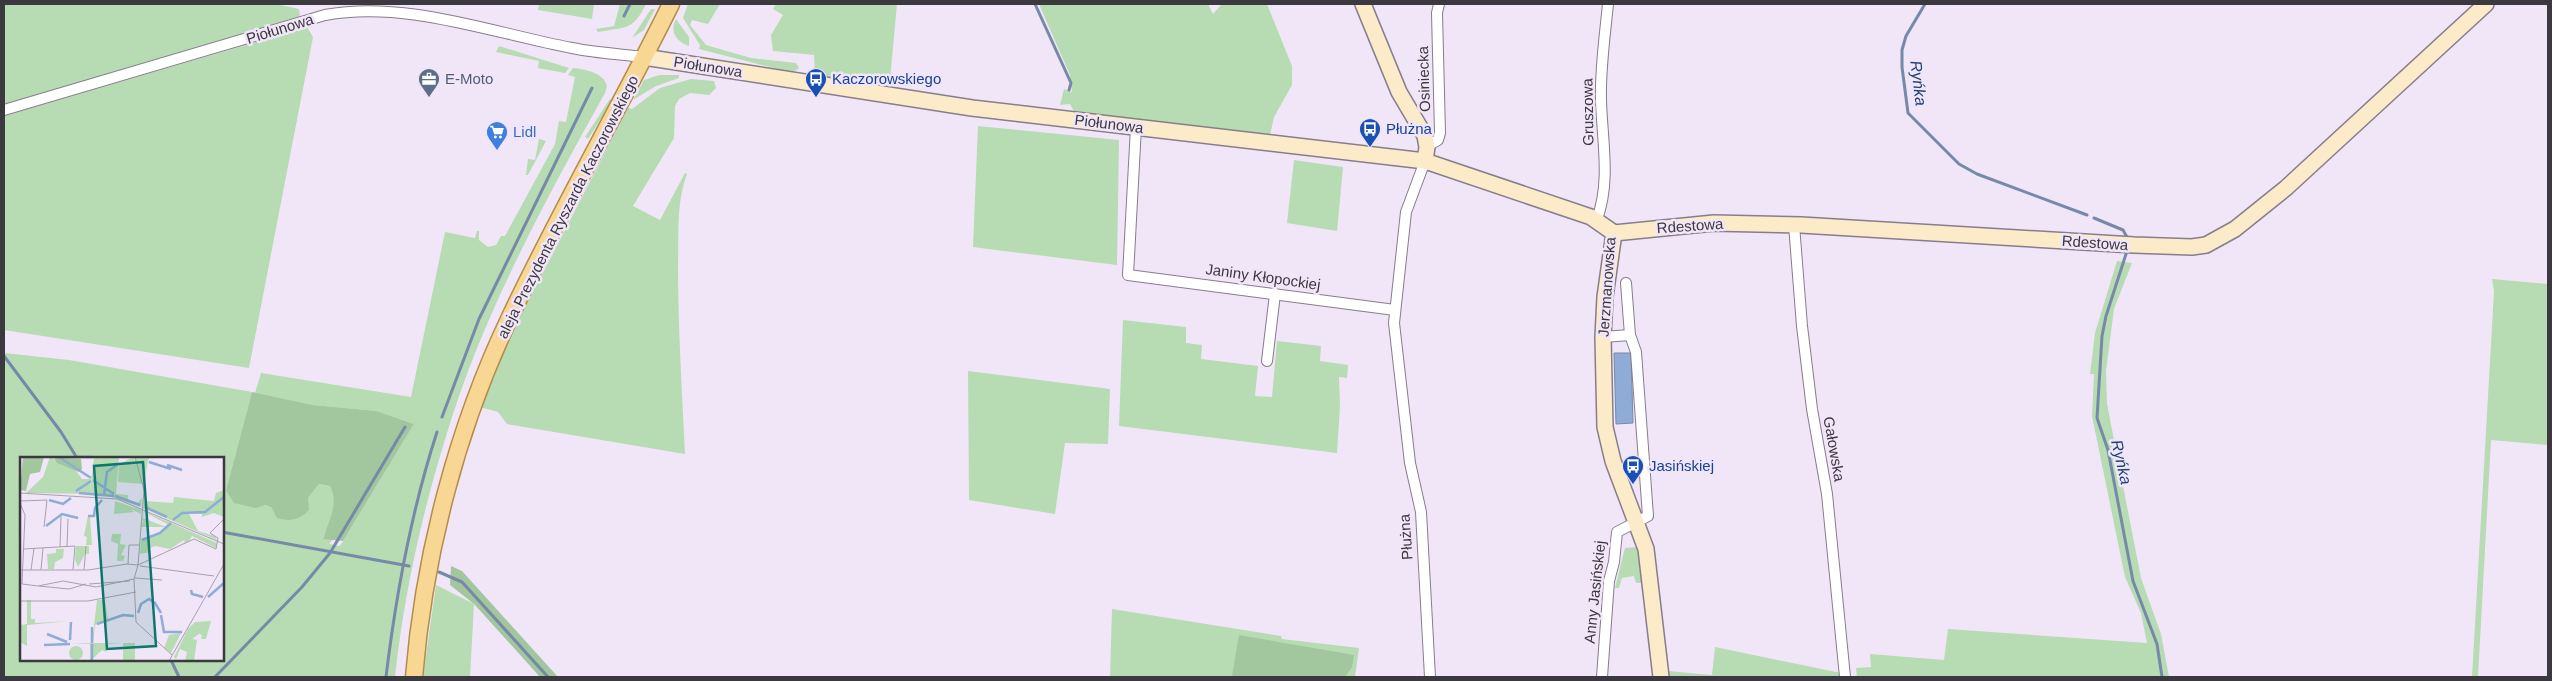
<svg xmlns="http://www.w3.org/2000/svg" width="2552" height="681" font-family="Helvetica,sans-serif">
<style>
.green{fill:#b7dbb2;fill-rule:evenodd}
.forest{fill:#a2c69d}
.water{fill:#8facd6;stroke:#7689a9}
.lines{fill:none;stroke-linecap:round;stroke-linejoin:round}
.stream{stroke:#7689a9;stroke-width:3}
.street-casing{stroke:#867d8d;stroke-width:12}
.secondary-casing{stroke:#867d8d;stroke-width:18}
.primary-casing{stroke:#b38d47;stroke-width:19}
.street{stroke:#fff;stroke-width:10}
.secondary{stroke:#fbebc9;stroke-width:15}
.primary{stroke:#f8d694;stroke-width:16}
.labels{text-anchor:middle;stroke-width:5;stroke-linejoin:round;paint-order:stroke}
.street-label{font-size:15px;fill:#3c383f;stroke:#f1e6f8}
.service-label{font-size:15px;fill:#4e5e75;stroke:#f1e6f8;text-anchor:start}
.transit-label{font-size:15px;fill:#164399;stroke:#f1e6f8;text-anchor:start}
.shop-label{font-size:15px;fill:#366cbe;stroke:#f1e6f8;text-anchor:start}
.water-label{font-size:16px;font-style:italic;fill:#1c4176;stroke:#f1e6f8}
.inset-river{fill:none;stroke:#8facd6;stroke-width:2.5}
.inset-road{fill:none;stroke:#a9a0ae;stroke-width:1}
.view{fill:#0f766e;fill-opacity:0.15;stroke:#0f766e;stroke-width:2.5}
.inset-edge{fill:none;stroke:#3c383f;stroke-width:2.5}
</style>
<rect width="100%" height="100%" fill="#f1e6f8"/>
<!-- green -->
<g class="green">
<polygon points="4,4 276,4 299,9 300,17 4,105"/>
<polygon points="539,4 594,4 592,19 538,10"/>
<path d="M 620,4 L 646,4 C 633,31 625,27 598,32 L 596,29 L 614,26 Z"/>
<polygon points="688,4 720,4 708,24 692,20 690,25 706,45 751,58 796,63 799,68 795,71 782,70 699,49 700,45 683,18"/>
<polygon points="776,4 897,4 889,90 815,76 814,55 773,51 771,35 783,15 773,9"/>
<polygon points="1039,4 1208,4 1213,14 1222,4 1267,4 1292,66 1292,85 1274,117 1270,135 1075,113 1070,104 1060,105 1064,89 1072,92 1070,75"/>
<polygon points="651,9 655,9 644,30 632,38"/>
<path d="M 676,19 L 689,37 L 689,46 C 677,42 669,32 676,19 Z"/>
<polygon points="307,27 313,37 249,368 4,330 4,116"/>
<polygon points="499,46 569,68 565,73 538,68 539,61 496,52"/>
<path d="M 573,68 C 585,69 604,73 607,86 L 605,93 C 545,201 483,314 447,433 C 422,513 404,594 395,677 L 4,677 L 4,353 L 69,360 L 252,392 L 226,490 L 272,508 L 308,498 L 319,484 L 330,486 C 339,509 330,517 323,538 L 333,539 L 329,544 L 340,546 L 414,424 L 377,411 L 313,405 L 255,393 L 261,373 L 411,397 L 445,232 L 475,238 L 477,231 L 479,231 L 479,240 L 488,247 L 496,245 L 501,236 L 505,236 L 555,144 L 559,121 L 566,122 L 575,77 L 568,75 ZM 21,458 L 222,458 L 222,660 L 21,660 Z"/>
<polygon points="659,75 679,75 679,78 656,86 633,100 644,80"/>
<path d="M 691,79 L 714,81 L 716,88 L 709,95 L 690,93 L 679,99 L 675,106 L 674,138 L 633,206 L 660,220 L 685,173 L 687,174 C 676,203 679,233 678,264 C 678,327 682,391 685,454 L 507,424 L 498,412 L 480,407 L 525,300 L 550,259 L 628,108 L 632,109 L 660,88 Z"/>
<polygon points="610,99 613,100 588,139 585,137"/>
<polygon points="978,126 1119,140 1117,265 973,247"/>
<polygon points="539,139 546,141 528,175 526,175 528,159 535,160"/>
<polygon points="1294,160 1343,167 1337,231 1287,223"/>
<polygon points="2117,261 2132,263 2114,309 2106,371 2107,404 2141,578 2161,634 2169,677 1857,677 1856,668 1871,667 1870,654 1944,660 1948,629 2147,643 2141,613 2125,577 2092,416 2094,374 2090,374 2095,333"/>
<polygon points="2492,279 2548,284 2548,445 2491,440 2478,677 2472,677 2494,291"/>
<polygon points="1123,320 1186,327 1186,343 1202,345 1201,359 1258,366 1255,396 1272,397 1277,341 1321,346 1320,361 1348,365 1347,378 1339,377 1340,406 1337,453 1119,426"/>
<polygon points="968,371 1110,389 1108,444 1065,443 1055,514 969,500"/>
<polygon points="1637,547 1644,583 1636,583 1634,576 1622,578 1619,588 1615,588 1625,548"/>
<polygon points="436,585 474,604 470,677 423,677"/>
<polygon points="1112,609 1281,636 1282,639 1359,648 1355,677 1110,677"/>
<polygon points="1715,647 1841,673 1841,677 1669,677 1668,671 1712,675"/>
</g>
<!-- forest -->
<g class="forest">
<path d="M 252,392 L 313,405 L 377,411 L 414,424 L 343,541 L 323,539 C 329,519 339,506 330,486 L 319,484 L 308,498 L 309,510 C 299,520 290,522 277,518 L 272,508 L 265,505 L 256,508 L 234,503 L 226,490 Z"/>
<polygon points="451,566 462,571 558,677 540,677 474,604 450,585"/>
<polygon points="1239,635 1354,655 1352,667 1345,677 1232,676"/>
</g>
<!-- water -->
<polygon class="water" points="1614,353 1631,353 1633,423 1616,424"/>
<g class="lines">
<!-- stream -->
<g class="stream">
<polyline points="1035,4 1071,83 1069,90"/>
<polyline points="1925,4 1906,36 1902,50 1902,67 1908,113 1959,164 1977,174 2087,215"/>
<polyline points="624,16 630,4"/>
<polyline points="2094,218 2123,230 2128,239"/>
<polyline points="2127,251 2106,316 2102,336 2097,418 2108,450 2133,581 2157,644 2162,677"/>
<polyline points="4,356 61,432 77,458"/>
<polyline points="442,417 479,319 592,88"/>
<polyline points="222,532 409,566"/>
<polyline points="439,572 462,582 548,677"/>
<polyline points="171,660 179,677"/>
<polyline points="215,677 302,587 330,553 405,427"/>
<path d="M 386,677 C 396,594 411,512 437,432"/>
</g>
<!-- street casing -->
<g class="street-casing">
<g id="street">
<path d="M 4,110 L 325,15 C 406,0 492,33 572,48 C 596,53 620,54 644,57"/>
<polyline points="1136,127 1128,275 1395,310"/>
<polyline points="1427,146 1438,140 1440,133 1437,13 1439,4"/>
<polyline points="1425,161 1406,212 1394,323 1410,463 1421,512 1430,677"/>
<path d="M 1597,219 C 1611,181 1602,140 1601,100 C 1600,69 1605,35 1608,4"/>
<polyline points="1794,225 1802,326 1812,409 1827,494 1845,677"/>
<polyline points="1603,337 1630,335"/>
<polyline points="1267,361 1275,294"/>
<polyline points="1602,677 1609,581 1614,562 1617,532 1648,516 1636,352 1630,335 1626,283"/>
</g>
</g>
<!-- secondary casing -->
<g class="secondary-casing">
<g id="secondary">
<polyline points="1363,4 1399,92 1425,136 1427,147 1425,161"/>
<polyline points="644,57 972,108 1425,161 1591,217 1614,233"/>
<polyline points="1614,233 1714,223 1801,225 2134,245 2192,247 2206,245 2235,229 2286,188 2486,4"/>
<polyline points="1614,233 1605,297 1603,337 1605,427 1613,461 1646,549 1661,677"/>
</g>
</g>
<!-- primary casing -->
<g class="primary-casing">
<path id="primary" d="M 414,677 C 424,555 457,428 510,317 C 560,211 619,109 671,4"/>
</g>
<!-- street -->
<use href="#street" class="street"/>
<!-- secondary -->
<use href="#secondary" class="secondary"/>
<!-- primary -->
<use href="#primary" class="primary"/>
</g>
<!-- icons -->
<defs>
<g id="office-pin" transform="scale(1.125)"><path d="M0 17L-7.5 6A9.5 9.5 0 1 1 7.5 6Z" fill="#5c6f8a" stroke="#f1e6f8"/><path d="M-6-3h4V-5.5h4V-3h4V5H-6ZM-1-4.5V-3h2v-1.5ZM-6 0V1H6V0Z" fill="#fff"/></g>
<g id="bus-pin" transform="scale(1.125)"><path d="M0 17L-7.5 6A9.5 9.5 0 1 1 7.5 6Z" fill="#1a4fb4" stroke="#f1e6f8"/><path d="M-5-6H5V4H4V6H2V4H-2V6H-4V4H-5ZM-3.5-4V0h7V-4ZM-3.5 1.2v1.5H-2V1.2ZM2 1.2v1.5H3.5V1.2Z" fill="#fff"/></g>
<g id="supermarket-pin" transform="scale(1.125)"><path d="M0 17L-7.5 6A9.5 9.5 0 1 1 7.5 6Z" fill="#3f7fe0" stroke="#f1e6f8"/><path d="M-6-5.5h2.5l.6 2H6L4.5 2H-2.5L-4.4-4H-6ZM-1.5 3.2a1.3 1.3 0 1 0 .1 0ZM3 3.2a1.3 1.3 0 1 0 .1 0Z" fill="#fff"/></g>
</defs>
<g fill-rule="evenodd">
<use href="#office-pin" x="429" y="79"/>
<use href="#bus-pin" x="816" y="79"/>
<use href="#bus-pin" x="1370" y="129"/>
<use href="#supermarket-pin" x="497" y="132"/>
<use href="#bus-pin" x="1633" y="466"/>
</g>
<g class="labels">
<!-- street labels -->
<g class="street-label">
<text transform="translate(280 29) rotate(-17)" y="5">Piołunowa</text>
<text transform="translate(708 67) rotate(9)" y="5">Piołunowa</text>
<text transform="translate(1424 79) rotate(-92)" y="5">Osiniecka</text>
<text transform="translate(1588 112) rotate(-91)" y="5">Gruszowa</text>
<text transform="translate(1109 124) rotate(7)" y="5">Piołunowa</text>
<text transform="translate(568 207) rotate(-63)" y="5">aleja Prezydenta Ryszarda Kaczorowskiego</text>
<text transform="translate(1690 226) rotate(-4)" y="5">Rdestowa</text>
<text transform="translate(2095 243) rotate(4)" y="5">Rdestowa</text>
<text transform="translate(1263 277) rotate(8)" y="5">Janiny Kłopockiej</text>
<text transform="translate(1607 287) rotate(-86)" y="5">Jerzmanowska</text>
<text transform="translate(1834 449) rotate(80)" y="5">Gałowska</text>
<text transform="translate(1406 537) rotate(-94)" y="5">Płużna</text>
<text transform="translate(1595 592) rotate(-84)" y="5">Anny Jasińskiej</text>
</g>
<!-- service labels -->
<g class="service-label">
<text x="445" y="84">E-Moto</text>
</g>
<!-- transit labels -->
<g class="transit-label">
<text x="832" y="84">Kaczorowskiego</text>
<text x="1386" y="134">Płużna</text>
<text x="1649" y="471">Jasińskiej</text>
</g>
<!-- shop labels -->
<g class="shop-label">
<text x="513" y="137">Lidl</text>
</g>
<!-- water labels -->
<g class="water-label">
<text transform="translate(1919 83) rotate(83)" y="6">Ryńka</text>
<text transform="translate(2122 462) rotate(77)" y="6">Ryńka</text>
</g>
</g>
<!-- overview -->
<g transform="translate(20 457)">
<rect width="204" height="204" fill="#f1e6f8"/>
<path d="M 30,0 L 54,11 L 62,22 L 71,22 L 70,35 L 74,0 L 99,0 L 96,37 L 108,38 L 108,42 L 117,47 L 122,41 L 121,50 L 82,37 L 6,36 L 23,20 ZM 114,0 L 115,5 L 115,0 L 130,0 L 128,4 L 153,13 L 128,4 L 124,27 L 98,25 L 99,7 ZM 204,33 L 204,60 L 194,56 L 182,60 L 182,57 L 169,57 L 178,74 L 195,79 L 197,83 L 123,51 L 125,44 L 153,46 L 154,40 L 194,44 L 196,36 ZM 95,44 L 121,53 L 121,57 L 111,52 L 114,55 L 94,57 ZM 124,54 L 197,86 L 196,91 L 172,79 L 169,84 L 160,88 L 165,85 L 164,83 L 150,92 L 135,89 L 128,92 L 131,95 L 120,97 L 121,82 L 139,76 L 149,68 L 124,55 L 123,61 L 146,70 L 121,70 L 123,64 L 122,62 ZM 68,59 L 70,60 L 72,88 L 66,88 L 67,80 L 64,79 ZM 92,77 L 101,77 L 100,87 L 106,88 L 101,98 L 105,99 L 103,104 L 97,104 L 98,87 L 91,84 ZM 56,89 L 69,89 L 69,97 L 65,97 L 58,110 L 55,102 ZM 36,92 L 44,92 L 43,101 L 35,105 L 34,112 L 28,112 L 27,97 L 36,96 ZM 7,143 L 11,143 L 11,162 L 15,162 L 15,166 L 50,164 L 7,168 L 7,189 L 0,185 L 0,168 L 7,167 ZM 77,143 L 85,143 L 88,163 L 103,158 L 109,157 L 115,160 L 104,159 L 75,168 L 73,186 L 115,186 L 115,204 L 103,204 L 103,186 L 87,187 L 86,195 L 82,193 L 70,204 L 70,187 L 51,187 L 72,186 ZM 191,164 L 186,182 L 181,182 L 182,178 L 179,177 L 172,182 L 177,183 L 174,204 L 165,204 L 167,195 L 160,192 L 156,202 L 154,200 L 168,172 L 175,165 ZM 161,176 L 151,196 L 144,191 L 149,178 ZM49 196a7 7 0 1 1 14 0a7 7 0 1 1-14 0Z" fill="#b7dbb2"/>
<path d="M 3,0 L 24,0 L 20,15 L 10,17 L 6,34 L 0,33 ZM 34,0 L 61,2 L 62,12 L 59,15 L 37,6 Z" fill="#a2c69d"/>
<path class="inset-river" d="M 39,0 L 71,21M 54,0 L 73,0M 129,5 L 151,12M 147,8 L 162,13M 73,23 L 94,37M 56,34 L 71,24M 59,36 L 94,39M 84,38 L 87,15 L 98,7M 95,39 L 120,48M 29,43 L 43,47 L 51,41M 125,50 L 147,60M 68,59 L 74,59 L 75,51 L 82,43M 153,63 L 162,56 L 185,55 L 204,40M 26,69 L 42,57 L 58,61M 122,83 L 140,76 L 151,66M 171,133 L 172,137 L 183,140M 188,140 L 204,126M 118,156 L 121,147 L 129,142 L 135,146 L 141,156M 141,158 L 144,175 L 162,175M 77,167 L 103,158 L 114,159M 27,177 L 47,185M 50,183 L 51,165M 72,186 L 72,170M 24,188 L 50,187M 72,203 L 72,187"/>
<path class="inset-road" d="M 0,36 L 97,42 L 204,87M 0,44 L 27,43 L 24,70M 0,46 L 5,58 L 2,127M 40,90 L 41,59M 47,90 L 48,62M 3,92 L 55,89 L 53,113M 108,107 L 109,88 L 119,88M 118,108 L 174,82 L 196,92 L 198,81 L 190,76 L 204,62M 120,109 L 194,119M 1,113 L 68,113 L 107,107 L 118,108M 11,113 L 14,91M 21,113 L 23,91M 64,113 L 66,89M 115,121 L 142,123M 114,122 L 118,108 L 124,33 L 115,0M 114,122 L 116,165 L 152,198M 2,127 L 18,129 L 43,124 L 76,130 L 114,122M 69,127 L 110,124M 19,129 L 49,132 L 66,127M 0,144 L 68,144 L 116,135M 149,204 L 204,107"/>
<path class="view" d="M 123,5 L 136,189 L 87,192 L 74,9 Z"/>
<rect width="204" height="204" class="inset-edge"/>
</g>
<!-- border -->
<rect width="2552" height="681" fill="none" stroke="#3c383f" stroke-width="10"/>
</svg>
